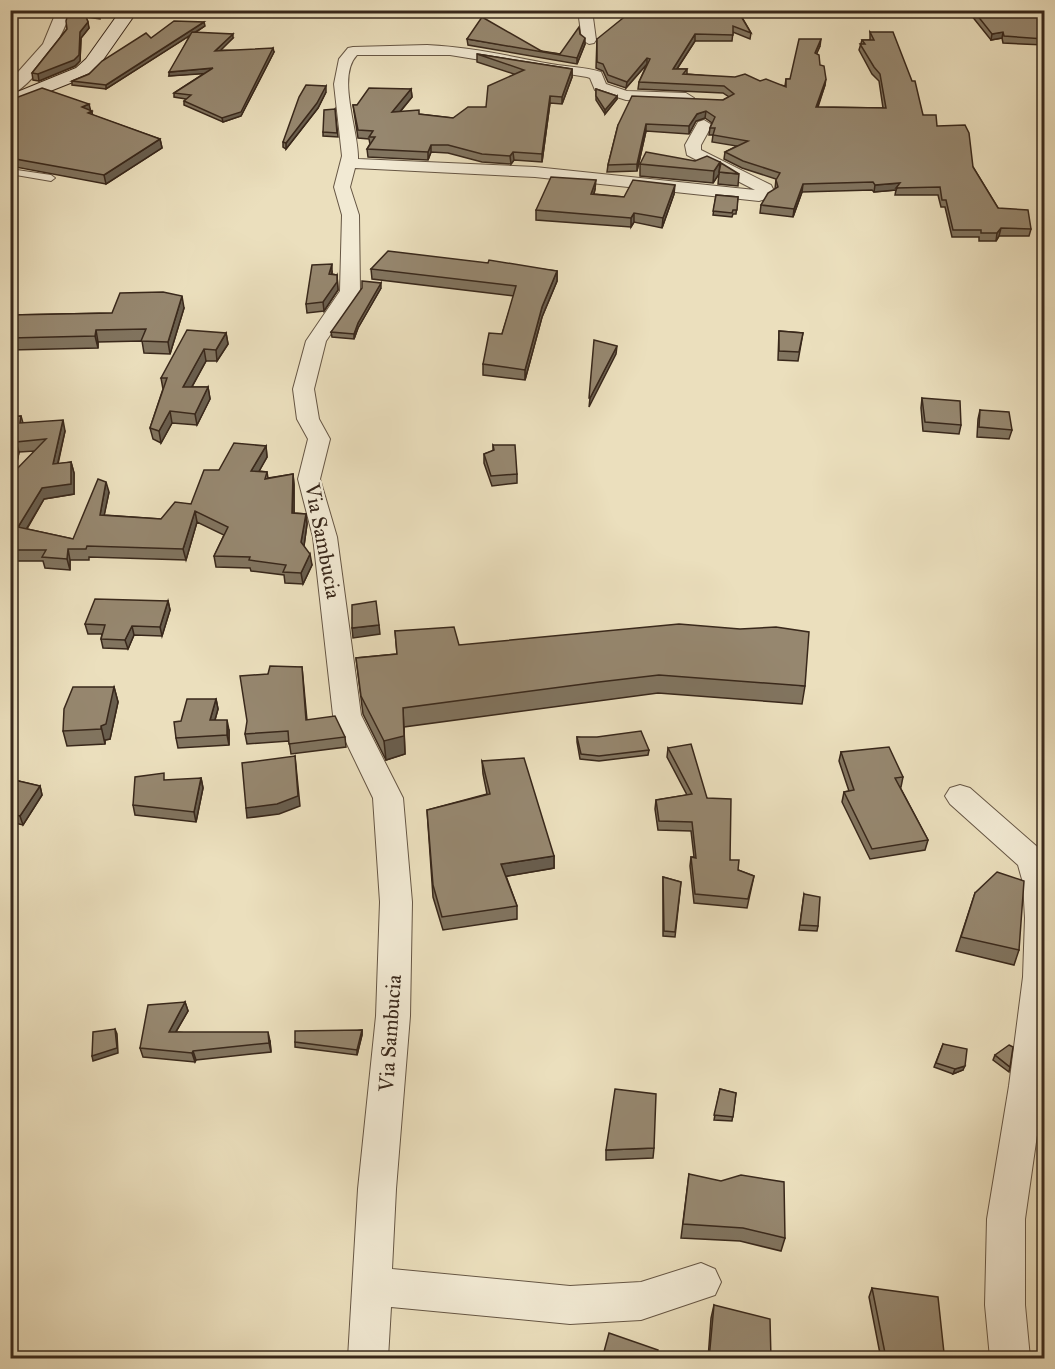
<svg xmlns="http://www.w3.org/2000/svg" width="1055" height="1369" font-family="'IM FELL Great Primer',serif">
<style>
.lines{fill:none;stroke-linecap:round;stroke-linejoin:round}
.lane-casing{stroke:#665644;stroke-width:2}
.street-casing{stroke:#665644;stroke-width:2}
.secondary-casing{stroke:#39281b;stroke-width:2}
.lane{fill:#f2ead4;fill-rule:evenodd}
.street{fill:#f2ead4;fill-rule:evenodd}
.secondary{fill:#f2ead4;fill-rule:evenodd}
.wall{fill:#81745f;stroke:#39281b;stroke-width:1.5;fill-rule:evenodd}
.shaded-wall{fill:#695e4e;stroke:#39281b;stroke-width:1.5}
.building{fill:#96876f;stroke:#39281b;stroke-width:1.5}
.labels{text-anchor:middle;stroke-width:5;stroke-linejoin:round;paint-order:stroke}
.street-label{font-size:21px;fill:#39281b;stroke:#f2ead4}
</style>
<rect width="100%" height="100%" fill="#ebdfbd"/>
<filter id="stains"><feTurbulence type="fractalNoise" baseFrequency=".00333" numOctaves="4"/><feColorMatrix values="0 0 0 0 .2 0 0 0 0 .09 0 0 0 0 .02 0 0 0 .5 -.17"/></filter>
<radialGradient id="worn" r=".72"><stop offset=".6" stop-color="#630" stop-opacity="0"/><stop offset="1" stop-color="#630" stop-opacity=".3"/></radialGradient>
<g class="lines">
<!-- lane casing -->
<g class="lane-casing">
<polygon id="lane" points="10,169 51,175 55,178 51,181 10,174"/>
</g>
<!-- street casing -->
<g class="street-casing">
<g id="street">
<path d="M 57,10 L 71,10 C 65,33 33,89 10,94 L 10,81 L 43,44 Z"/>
<polygon points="578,10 592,10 596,40 594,43 589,44 582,40"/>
<path d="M 427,45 C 470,47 509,56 551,64 C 568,67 585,67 601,72 L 606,84 L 627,91 L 686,93 L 694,98 L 686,103 L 626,100 L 595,90 L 590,78 L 587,77 L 450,55 L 357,55 C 336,77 359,131 358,159 L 535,167 L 755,190 L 687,155 L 685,145 L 698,122 L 704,120 L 712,125 L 701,145 L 701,150 L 771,185 L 775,193 L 772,197 L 759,201 L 535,177 L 355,168 L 350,187 L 359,215 L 360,291 L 326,341 L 314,389 L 319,419 L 330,439 L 320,479 L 337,537 L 361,715 L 403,798 L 412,902 L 410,1016 L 396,1189 L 392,1269 L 570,1286 L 641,1282 L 701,1263 L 715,1269 L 721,1282 L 715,1295 L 641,1320 L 570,1324 L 391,1307 L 388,1358 L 348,1358 L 358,1189 L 376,1016 L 380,902 L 373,798 L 333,715 L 313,537 L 298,479 L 308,439 L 297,419 L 293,389 L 306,341 L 340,291 L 342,215 L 334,187 L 342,156 L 334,84 L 339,59 L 348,48 L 353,47 Z"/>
<polygon points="960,785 970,788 1042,851 1044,856 1044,1086 1025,1219 1025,1305 1030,1358 990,1358 985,1305 987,1219 1009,1086 1023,977 1025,918 1023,883 1018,865 950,804 945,796 950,788"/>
</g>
</g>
<!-- secondary casing -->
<g class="secondary-casing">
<polygon id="secondary" points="121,10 138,10 98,67 88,76 10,107 10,95 76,68 86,59"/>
</g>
<!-- lane -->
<use href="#lane" class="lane"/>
<!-- street -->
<use href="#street" class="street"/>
<!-- secondary -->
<use href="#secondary" class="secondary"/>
</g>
<!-- wall -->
<g class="wall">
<polygon points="69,10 100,10 100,19 86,17 89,28 81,38 80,61 75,66 39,81 33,80 32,73 67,29"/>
<polygon points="967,10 1044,10 1044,45 1003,43 1002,38 991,40"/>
<polygon points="740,14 751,33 750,39 733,32 732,41 695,41 677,69 687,69 687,74 760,81 785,86 786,79 790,79 820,46 816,54 825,85 818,107 883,108 879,81 872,74 859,50 862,40 870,40 870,32 923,115 937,126 973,167 998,208 1031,229 1029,236 999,236 996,241 979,241 979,237 952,237 945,207 941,207 938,195 895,195 896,190 874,192 872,190 802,192 793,217 760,213 761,205 775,189 776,179 742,168 724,159 725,152 737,146 712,142 713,135 709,135 710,128 712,123 705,118 696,121 689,134 646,131 637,171 607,172 608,165 618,125 723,100 729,97 723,93 638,89 639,82 647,64 626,88 608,82 603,71 596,68 597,39"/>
<polygon points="205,26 195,33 233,38 220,50 274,52 241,116 223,122 184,105 184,101 186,99 174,97 174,93 205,73 169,76 190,35 106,89 72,85 72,81 89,74 151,38"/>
<polygon points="580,34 585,44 577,64 468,45 467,39 560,54"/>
<polygon points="477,54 572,69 572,77 562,104 550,103 542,162 514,160 511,164 482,162 448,153 431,152 428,160 368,157 367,149 370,144 369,139 358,138 353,105 357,105 411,89 412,97 400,112 453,118 486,107 514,74 477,62"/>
<polygon points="596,89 617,96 617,99 605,114 596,100"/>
<polygon points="326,92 318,108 286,149 283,147 283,142"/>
<polygon points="10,100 90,111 92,115 160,139 162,148 106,184 10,166"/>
<polygon points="335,109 338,137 323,136 323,132"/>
<polygon points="695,161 720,162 719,174 713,183 640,176 640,164"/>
<polygon points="719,172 739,174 738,186 718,184"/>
<polygon points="595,189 594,194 624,197 674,194 662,228 634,222 631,227 536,220 536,210"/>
<polygon points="716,195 738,197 736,214 733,214 732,217 713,215"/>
<polygon points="488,263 557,271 557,281 542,317 525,380 483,375 483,364 502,334 514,296 372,279 371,269"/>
<polygon points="332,272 332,274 337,275 338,290 324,311 307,313 306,304"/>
<polygon points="381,288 358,328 354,339 332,337 331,332"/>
<polygon points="184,308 170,354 144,353 142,341 98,342 98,348 10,350 10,315 112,313"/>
<polygon points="779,331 803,333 798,361 778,360"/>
<polygon points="226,333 228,344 217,361 206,361 192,387 208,387 210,399 197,425 172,423 161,443 153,439 150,428 163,389 161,378"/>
<polygon points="922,398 961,425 959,434 923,431 921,408"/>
<polygon points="980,410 1012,430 1009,439 977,437 978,419"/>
<path d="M 21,416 L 23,423 L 65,431 L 58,464 L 71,462 L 74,473 L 74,494 L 44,499 L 27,529 L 73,539 L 109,492 L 104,515 L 161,519 L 191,504 L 219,470 L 266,446 L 267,457 L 259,471 L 267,472 L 268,478 L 293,474 L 294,485 L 294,513 L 306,514 L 307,524 L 304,546 L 312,565 L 303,584 L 285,583 L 284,575 L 251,571 L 250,568 L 216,567 L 214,556 L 224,535 L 197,522 L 186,560 L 89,557 L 89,560 L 70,560 L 70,570 L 45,568 L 43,561 L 10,561 L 10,417 ZM 35,451 L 15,472 L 19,452 Z"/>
<polygon points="493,445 517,474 517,483 492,486 484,463 484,454 493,451"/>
<polygon points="168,601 170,610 162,636 134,635 128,649 103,648 101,639 102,634 88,634 85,624"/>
<polygon points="395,631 459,645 805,686 802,704 658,693 404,727 405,754 386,760 363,714 356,658 397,654"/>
<polygon points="302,667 307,720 345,737 346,747 291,754 289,741 247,744 245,734 268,674"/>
<polygon points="114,687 118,702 110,739 105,740 105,744 67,746 63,731"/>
<polygon points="216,699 218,709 215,720 229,730 229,745 178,748 176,738"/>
<polygon points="577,737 649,750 648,755 599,761 580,759 577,742"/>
<polygon points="668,748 707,798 730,860 738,870 754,876 747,908 694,903 690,866 691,857 694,857 691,831 658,830 655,809 656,800 687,795 667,757"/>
<polygon points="841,752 903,777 901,787 900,787 928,840 925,850 870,859 842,802 844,792 849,791 839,761"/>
<polygon points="482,761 554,856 554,868 506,876 517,906 517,919 443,930 433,897 427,810 487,794 483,774"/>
<polygon points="201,778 203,788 196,822 135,815 133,805"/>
<polygon points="10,779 40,786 42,795 23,825 10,822"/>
<polygon points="663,877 681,882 675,937 663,936"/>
<polygon points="975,893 1019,950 1014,965 956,951"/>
<polygon points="804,894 818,926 817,931 799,930"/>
<polygon points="185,1002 188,1011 176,1032 270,1041 271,1052 196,1060 195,1062 143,1057 140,1048"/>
<polygon points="362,1030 362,1035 357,1055 295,1047 295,1042"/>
<polygon points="943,1044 963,1070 953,1074 934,1067"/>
<polygon points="995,1055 1010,1067 1009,1072 993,1060"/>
<polygon points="720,1089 736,1093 732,1121 714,1120"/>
<polygon points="654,1148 653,1158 606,1160 606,1150"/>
<polygon points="689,1174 785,1238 781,1251 740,1241 681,1238"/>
<polygon points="872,1288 944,1353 941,1359 881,1359 869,1297"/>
<polygon points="714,1305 771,1359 708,1359 711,1318"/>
</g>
<!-- shaded-wall -->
<g class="shaded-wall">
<polygon points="88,22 89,28 81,38 80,61 75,66 39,81 38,74 80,32"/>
<polygon points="204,22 205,26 106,89 106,85"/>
<polygon points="1003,32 1002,38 991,40 992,34"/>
<polygon points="233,34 233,38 216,55 215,51"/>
<polygon points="695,34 695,41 673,75 673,69"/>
<polygon points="585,38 585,44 577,64 577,58"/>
<polygon points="821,39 820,46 814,60 815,53"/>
<polygon points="273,48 274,52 241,116 223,122 222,118"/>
<polygon points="647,58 647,64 626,88 627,82"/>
<polygon points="213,68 213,73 169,76 169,72"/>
<polygon points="572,69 572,77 562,104 562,97"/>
<polygon points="826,79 825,85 815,114 816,107"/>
<polygon points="326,86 326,92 318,108 286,149 286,143"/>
<polygon points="411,89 412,97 393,120 392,112"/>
<polygon points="550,96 550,103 542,162 542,154"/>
<polygon points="617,96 617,99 605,114 605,110"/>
<polygon points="89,104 91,112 92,111 93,119 82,107"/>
<polygon points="706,111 705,118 696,121 689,134 689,126 697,114"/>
<polygon points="646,124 646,131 637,171 637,164"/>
<polygon points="160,139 162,148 106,184 104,175"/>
<polygon points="431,145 431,152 428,160 428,152"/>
<polygon points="513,152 514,160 511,164 510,156"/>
<polygon points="720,162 719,174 713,183 714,171"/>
<polygon points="596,180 595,189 591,204 591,194"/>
<polygon points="900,183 896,190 874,192 875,185"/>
<polygon points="803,184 802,192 793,217 794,209"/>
<polygon points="675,185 674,194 662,228 663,218"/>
<polygon points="634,213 634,222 631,227 631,218"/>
<polygon points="1001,228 999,236 996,241 997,233"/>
<polygon points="332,264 332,272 330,283 329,274"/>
<polygon points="557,271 557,281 542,317 525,380 525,370 542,307"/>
<polygon points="337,275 338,290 324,311 323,302"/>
<polygon points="381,283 381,288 358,328 354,339 354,334 358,323"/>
<polygon points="182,296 184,308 170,354 168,342"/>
<polygon points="96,330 98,342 98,348 95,336"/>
<polygon points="226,333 228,344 217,361 216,350"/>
<polygon points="617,346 616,354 589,407 590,398"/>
<polygon points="204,349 206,361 185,399 183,387"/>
<polygon points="208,387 210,399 197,425 195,414"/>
<polygon points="170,411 172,423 161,443 159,431"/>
<polygon points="63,420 65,431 55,475 53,464"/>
<polygon points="16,442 19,452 14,477 11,467"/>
<polygon points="266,446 267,457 253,482 251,471"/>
<polygon points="71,462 74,473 74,494 44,499 21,538 18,527 42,488"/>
<polygon points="293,474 294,485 294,524 292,513"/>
<polygon points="106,482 109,492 102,526 100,515"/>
<polygon points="195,511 197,522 186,560 183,549"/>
<polygon points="306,514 307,524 303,553 301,542"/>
<polygon points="68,549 70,560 70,570 67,559"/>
<polygon points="310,554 312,565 303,584 301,573"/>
<polygon points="168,601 170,610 162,636 160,627"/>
<polygon points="379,625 380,634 353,638 352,628"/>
<polygon points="132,626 134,635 128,649 125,640"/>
<polygon points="114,687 118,702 110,739 105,740 105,744 101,726"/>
<polygon points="216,699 218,709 212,730 210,720"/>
<polygon points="403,708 405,754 386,760 384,741"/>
<polygon points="227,720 229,730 229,745 227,735"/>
<polygon points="295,756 300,806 279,814 247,818 246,808"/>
<polygon points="201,778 203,788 196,822 194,812"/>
<polygon points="40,786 42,795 23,825 20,816"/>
<polygon points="554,856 554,868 502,877 501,864"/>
<polygon points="185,1002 188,1011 171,1040 169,1032"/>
<polygon points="115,1029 117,1034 118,1053 93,1061 92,1056"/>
<polygon points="362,1030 362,1035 357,1055 357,1050"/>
<polygon points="268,1032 270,1041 271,1052 269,1043"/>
<polygon points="193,1051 196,1060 195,1062 192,1053"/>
<polygon points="965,1066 963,1070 953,1074 955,1069"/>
</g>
<!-- building -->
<g class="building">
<polygon points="69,10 99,10 99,12 84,11 88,22 80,32 79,55 74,60 38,74 32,73 67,29 66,21"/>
<polygon points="633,10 740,10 739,13 751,33 733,26 733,35 695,34 673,69 687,69 683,74 735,77 745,74 760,81 766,79 786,87 786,79 790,79 799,39 821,39 815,53 819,55 820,65 824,66 826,79 816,107 886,108 880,74 874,67 860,44 865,44 862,40 874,40 870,32 893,32 912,81 915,81 923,115 936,115 937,126 965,125 969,133 973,167 998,208 1028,210 1031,229 1001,228 997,233 981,233 981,230 953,230 946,200 942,200 940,187 896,188 900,183 875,185 873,182 803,184 794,209 761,205 768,193 778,187 776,180 780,173 743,161 725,152 748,141 713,135 715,128 710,128 715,117 706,111 697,114 689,126 646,124 637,164 608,165 618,125 632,96 723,100 734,94 724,86 639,82 650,59 647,58 627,82 608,75 603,64 597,62 597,39"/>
<polygon points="973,10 1044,10 1044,39 1004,36 1003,32 992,34"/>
<polygon points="482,17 543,52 560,54 579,27 580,34 585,38 577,58 467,39"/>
<polygon points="174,21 204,22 106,85 72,81 89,74 102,61 146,33 151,38"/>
<polygon points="192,32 233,34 215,51 273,48 241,112 222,118 184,101 191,95 174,93 213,68 169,72"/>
<polygon points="477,54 572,69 562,97 550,96 542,154 513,152 510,156 482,154 448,145 431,145 428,152 367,149 375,137 369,137 373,131 358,130 353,105 357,105 369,88 411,89 392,112 419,110 419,114 453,118 468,107 486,107 488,86 524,70"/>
<polygon points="306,85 326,86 317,103 286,143 283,142 299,97"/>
<polygon points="42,88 89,104 82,107 92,111 88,113 160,139 104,175 10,158 10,100"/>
<polygon points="596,89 617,96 605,110 596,96"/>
<polygon points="335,109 337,133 323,132 324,110"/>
<polygon points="646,152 695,161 707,156 720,162 714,171 640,164"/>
<polygon points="721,163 739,174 719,172"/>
<polygon points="551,177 596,180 591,194 624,197 633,180 675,185 663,218 634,213 631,218 536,210"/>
<polygon points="716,195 738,197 737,210 733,210 732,213 713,211"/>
<polygon points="388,251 488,263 489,260 557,271 542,307 525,370 483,364 489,333 502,334 516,286 371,269"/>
<polygon points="332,264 329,274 337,275 337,282 323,302 306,304 312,265"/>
<polygon points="362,281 381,283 358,323 354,334 331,332 362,288"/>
<polygon points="163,292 182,296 168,342 141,341 146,329 96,330 95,336 10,338 10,315 112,313 120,293"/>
<polygon points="187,330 226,333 216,350 204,349 183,387 208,387 195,414 170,411 159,431 150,428 167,378 161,378"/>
<polygon points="779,331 803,333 799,352 779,351"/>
<polygon points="594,340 617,346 590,398 589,398"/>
<polygon points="922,398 960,401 961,425 925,422"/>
<polygon points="980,410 1009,412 1012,430 979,427"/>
<polygon points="21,416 20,423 63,420 53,464 71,462 71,484 42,488 18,527 73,539 98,479 106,482 100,515 161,519 175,502 191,504 204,470 219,470 234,443 266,446 251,471 267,472 265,479 293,474 292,513 306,514 301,542 310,554 301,573 283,572 286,565 249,560 250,557 214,556 228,527 195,511 183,549 87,546 86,549 68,549 67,559 42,557 46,550 10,550 10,476 46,439 16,442 10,467 10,417"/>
<polygon points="493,445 515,445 517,474 491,476 484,454 494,450"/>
<polygon points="95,599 168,601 160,627 132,626 125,640 101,639 105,625 85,624"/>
<polygon points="376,601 379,625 352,628 352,605"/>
<polygon points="679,624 740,629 776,627 809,632 805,686 659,675 599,682 403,708 404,736 384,741 361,696 356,658 397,654 395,631 454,627 459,645"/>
<polygon points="270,666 302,667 306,720 335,716 345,737 289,744 288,731 245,734 247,721 240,676 268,674"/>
<polygon points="73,687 114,687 106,724 101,726 101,729 63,731 64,709"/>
<polygon points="187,699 216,699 210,720 227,720 227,735 176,738 174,722 181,721"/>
<polygon points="641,731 649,750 599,756 581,754 577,737 597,737"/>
<polygon points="691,744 707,798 731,799 730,860 739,860 738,870 754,876 748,899 695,894 691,857 696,858 692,822 659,821 656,800 692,794 668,748"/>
<polygon points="889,747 903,777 895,778 928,840 872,849 844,792 854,790 841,752"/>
<polygon points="295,756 298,796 277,804 246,808 242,763"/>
<polygon points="524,758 554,856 501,864 517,906 442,917 433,885 427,810 490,794 482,761"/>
<polygon points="164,773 164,780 201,778 194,812 133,805 135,777"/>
<polygon points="10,779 40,786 20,816 10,814"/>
<polygon points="997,872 1024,881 1019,950 961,937 975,893"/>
<polygon points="663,877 681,882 675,932 664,931"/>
<polygon points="804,894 820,897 818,926 800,925"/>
<polygon points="185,1002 169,1032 268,1032 269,1043 193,1051 192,1053 140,1048 148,1005"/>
<polygon points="115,1029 117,1048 92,1056 93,1032"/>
<polygon points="362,1030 357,1050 295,1042 295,1031"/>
<polygon points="943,1044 967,1049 965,1066 955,1069 936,1063"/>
<polygon points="1009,1045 1013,1047 1010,1067 995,1055"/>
<polygon points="615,1089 656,1094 654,1148 606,1150"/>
<polygon points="720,1089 736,1093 733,1117 714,1115"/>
<polygon points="689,1174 721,1181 741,1175 784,1182 785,1238 743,1228 683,1224"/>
<polygon points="872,1288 938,1297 944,1353 885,1353"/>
<polygon points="714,1305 770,1319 771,1359 709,1359"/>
<polygon points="609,1333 658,1350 656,1359 602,1359"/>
</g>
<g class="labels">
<!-- street labels -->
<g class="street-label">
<text transform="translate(323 541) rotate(79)" y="7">Via Sambucia</text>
<text transform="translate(390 1033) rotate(-86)" y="7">Via Sambucia</text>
</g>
</g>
<!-- margin -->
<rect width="1055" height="1369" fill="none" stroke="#ebdfbd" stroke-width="36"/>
<rect x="12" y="12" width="1031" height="1345" fill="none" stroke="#39281b" stroke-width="3"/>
<rect x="18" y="18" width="1019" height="1333" fill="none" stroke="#39281b" stroke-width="1.5"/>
<rect width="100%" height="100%" filter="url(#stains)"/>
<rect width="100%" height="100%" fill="url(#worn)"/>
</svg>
